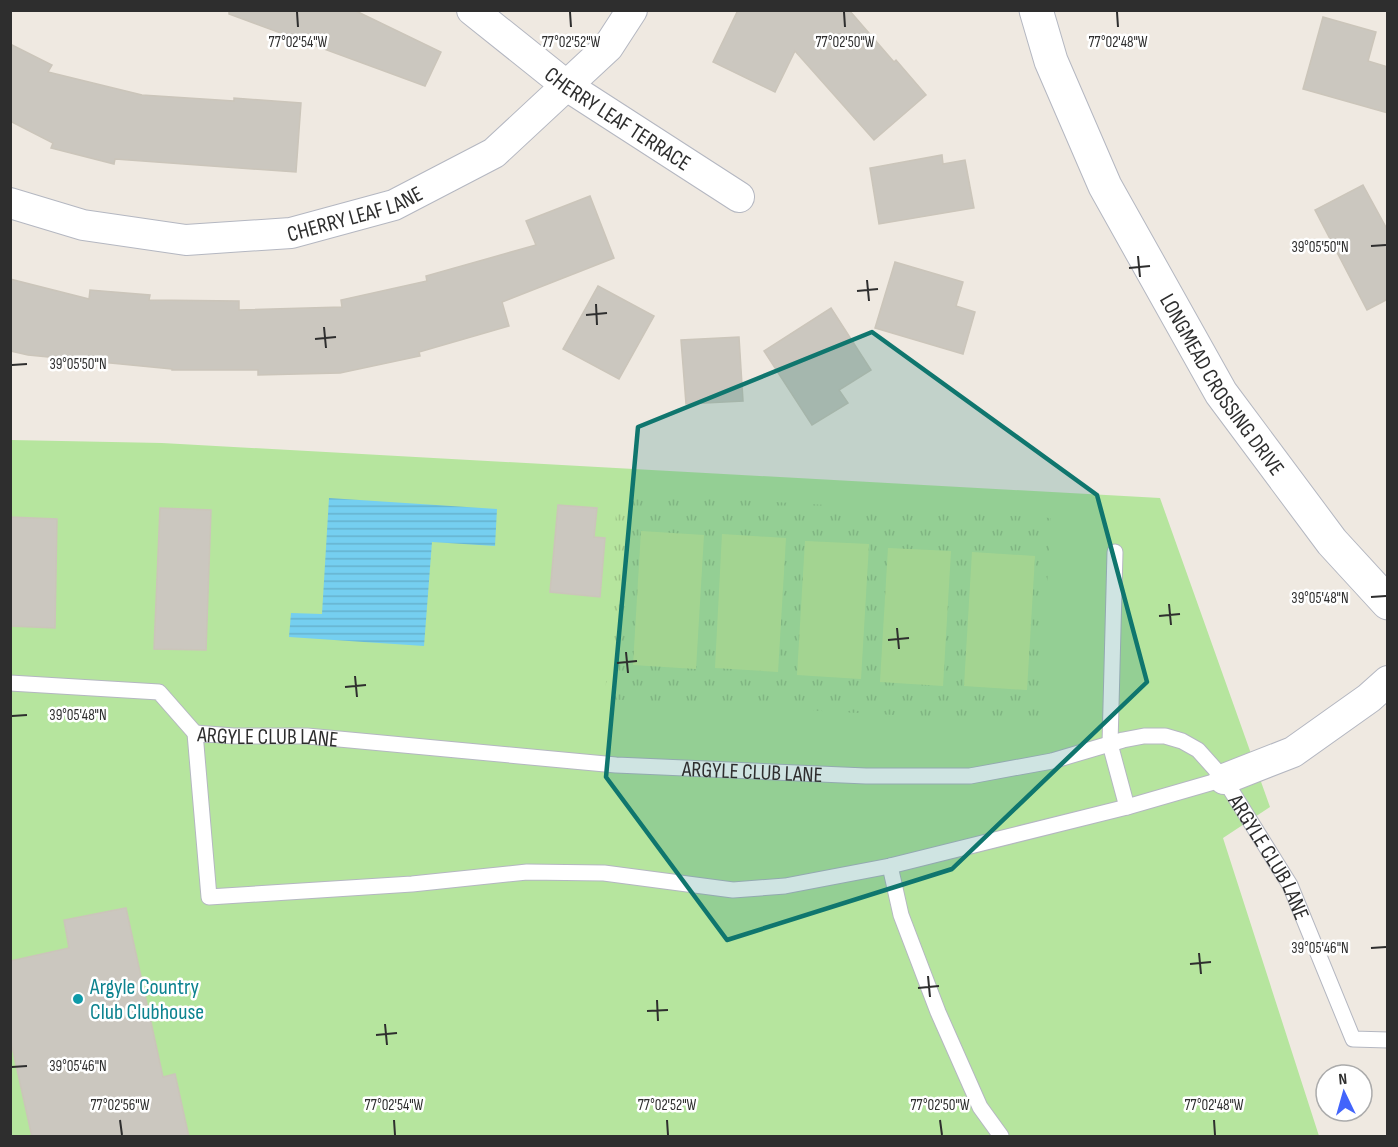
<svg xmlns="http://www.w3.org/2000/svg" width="1398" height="1147" font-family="'Sofia Sans Condensed',sans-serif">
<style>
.grass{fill:#b6e59e}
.park{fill:url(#park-tufts)}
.pitch{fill:#c9ec9a}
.water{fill:url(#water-rules)}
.building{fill:#cbc7bf;stroke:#cbc5ba;stroke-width:1.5}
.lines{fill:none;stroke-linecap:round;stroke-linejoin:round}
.service-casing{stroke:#b4b7c1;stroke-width:17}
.minor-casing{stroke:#b4b7c1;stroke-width:32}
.tertiary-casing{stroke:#b4b7c1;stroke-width:35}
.service{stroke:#fff;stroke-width:15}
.minor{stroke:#fff;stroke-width:30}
.tertiary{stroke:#fff;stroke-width:33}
.marked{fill:#0f766e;fill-opacity:0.2;stroke:#0f766e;stroke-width:4.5;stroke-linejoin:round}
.ticks{fill:none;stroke:#2e2e2e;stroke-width:2}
.culture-dot{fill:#0f9aa8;stroke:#fff;stroke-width:2}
.labels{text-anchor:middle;stroke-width:5;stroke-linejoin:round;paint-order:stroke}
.street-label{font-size:22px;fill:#2e2e2e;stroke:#fff}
.culture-label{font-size:22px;fill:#0d838f;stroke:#fff;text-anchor:start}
.ticks-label{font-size:15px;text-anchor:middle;fill:#2e2e2e;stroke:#fff;stroke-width:5;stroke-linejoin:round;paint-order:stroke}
</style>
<defs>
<pattern id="park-tufts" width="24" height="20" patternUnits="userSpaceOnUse" patternTransform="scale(1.5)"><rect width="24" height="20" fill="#b6e59e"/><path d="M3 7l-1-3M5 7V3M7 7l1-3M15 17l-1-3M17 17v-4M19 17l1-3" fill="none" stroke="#9dc588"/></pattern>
<pattern id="water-rules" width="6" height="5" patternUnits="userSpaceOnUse" patternTransform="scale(1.5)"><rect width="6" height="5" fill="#75cff0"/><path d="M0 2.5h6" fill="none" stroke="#66b2ce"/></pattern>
</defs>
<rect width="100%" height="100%" fill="#efe9e1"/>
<!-- grass -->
<polygon class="grass" points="11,440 162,443 1160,498 1270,807 1223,838 1319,1136 11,1136"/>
<!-- park -->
<polygon class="park" points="617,493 1051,518 1039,723 605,699"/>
<!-- pitch -->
<g class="pitch">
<polygon points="641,531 704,535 696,669 633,665"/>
<polygon points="722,534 786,538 778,672 715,668"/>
<polygon points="805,541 869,544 861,679 797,675"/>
<polygon points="888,548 951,551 943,686 880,682"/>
<polygon points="972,552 1035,556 1027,690 964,686"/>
</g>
<!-- water -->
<polygon class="water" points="329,498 497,509 495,546 432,542 424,646 289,637 291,613 322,614"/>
<!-- building -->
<g class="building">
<polygon points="229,10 354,10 441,52 425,86 229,14"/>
<polygon points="738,10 849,10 894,62 896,60 926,95 874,140 795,51 775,92 713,62"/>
<polygon points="1323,17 1376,32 1368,61 1388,67 1388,113 1303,89"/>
<polygon points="10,44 52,65 48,72 142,95 234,101 234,98 301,103 296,172 115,159 114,164 51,148 53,143 10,121"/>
<polygon points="942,155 943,164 965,160 974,208 879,224 870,168"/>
<polygon points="1363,185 1388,231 1388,299 1367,310 1315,210"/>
<polygon points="590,196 614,258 502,302 509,326 419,352 420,356 340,373 258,375 258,370 172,370 172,369 28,355 10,351 10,279 89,299 90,290 150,295 149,300 239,301 239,310 342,307 341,300 427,281 426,276 536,245 526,221"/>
<polygon points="895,262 963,282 956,306 975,312 963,354 875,328"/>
<polygon points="598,286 654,316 619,379 563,349"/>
<polygon points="831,308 871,370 839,390 848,403 812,425 764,351"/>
<polygon points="739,337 743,401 686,404 681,340"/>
<polygon points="558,505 597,508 594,537 605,538 600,597 550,592"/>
<polygon points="160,508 211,510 206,650 154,649"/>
<polygon points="10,517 57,519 55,628 10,626"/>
<polygon points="126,908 163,1077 175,1074 189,1137 32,1137 10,1038 10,961 69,948 64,920"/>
</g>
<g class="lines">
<!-- service casing -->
<g class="service-casing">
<g id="service">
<polyline points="1115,552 1110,744 1127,807"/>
<polyline points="10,683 159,692 195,733"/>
<path id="s1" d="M 1224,779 L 1127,807 L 890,866 L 785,886 L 733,890 L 604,873 L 527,872 L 412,884 L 209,897 L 195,733 L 234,736 L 307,736 L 616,765 L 866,776 L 970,776 L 1052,761 L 1123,740 L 1144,736 L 1165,736 L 1182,741 L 1198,750 L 1224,779 L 1290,885 L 1353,1039 L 1388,1040"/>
<polyline points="890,866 901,915 938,1012 980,1107 1001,1136"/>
</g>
</g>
<!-- minor casing -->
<g class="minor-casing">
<g id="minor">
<path id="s2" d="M 472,10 L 567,86 L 739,197"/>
<path id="s3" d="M 10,203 L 83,225 L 186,240 L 291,233 L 394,205 L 494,153 L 608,47 L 632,10"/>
<polyline points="1224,779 1293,752 1369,698 1388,681"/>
</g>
</g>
<!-- tertiary casing -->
<g class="tertiary-casing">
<g id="tertiary">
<path id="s4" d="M 1036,10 L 1051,61 L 1105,186 L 1221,393 L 1332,542 L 1388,603"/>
</g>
</g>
<!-- service -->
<use href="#service" class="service"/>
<!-- minor -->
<use href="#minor" class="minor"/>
<!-- tertiary -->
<use href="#tertiary" class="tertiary"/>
</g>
<!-- marked area -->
<path class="marked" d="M 872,332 L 1097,495 L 1147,682 L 952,869 L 727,940 L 606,777 L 638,427 Z"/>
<!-- ticks -->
<path class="ticks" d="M 297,12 L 298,27M 570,12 L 571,27M 844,12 L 845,27M 1117,12 L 1118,27M 1371,246 L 1386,245M 1138,256 L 1140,277M 1129,268 L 1150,266M 867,280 L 869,301M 857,291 L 878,289M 596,304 L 597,325M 586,315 L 607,313M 324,327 L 326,348M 315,339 L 336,337M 12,365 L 27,364M 1371,597 L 1386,596M 1169,604 L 1171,625M 1159,616 L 1180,614M 897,628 L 899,649M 888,640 L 909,638M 626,652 L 628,673M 617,663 L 637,661M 355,676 L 357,697M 345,687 L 366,685M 12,716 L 27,715M 1371,948 L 1386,947M 1199,953 L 1201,974M 1190,964 L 1211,962M 928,976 L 930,997M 918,988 L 939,986M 657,1000 L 658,1021M 647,1011 L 668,1010M 385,1024 L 387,1045M 376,1035 L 397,1033M 12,1067 L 27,1066M 120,1120 L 122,1135M 394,1120 L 395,1135M 667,1120 L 668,1135M 940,1120 L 942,1135M 1214,1120 L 1215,1135"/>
<!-- markers -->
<circle class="culture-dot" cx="78" cy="999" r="6"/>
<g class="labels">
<!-- street labels -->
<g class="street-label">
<text dy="8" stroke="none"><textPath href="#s2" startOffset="182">CHERRY LEAF TERRACE</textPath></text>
<text dy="8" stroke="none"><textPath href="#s3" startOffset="352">CHERRY LEAF LANE</textPath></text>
<text dy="8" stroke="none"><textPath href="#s4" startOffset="420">LONGMEAD CROSSING DRIVE</textPath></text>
<text dy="8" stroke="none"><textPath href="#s1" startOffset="1268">ARGYLE CLUB LANE</textPath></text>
<text dy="8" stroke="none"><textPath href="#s1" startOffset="1754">ARGYLE CLUB LANE</textPath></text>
<text dy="8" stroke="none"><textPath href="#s1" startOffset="2337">ARGYLE CLUB LANE</textPath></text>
</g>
<!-- culture labels -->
<g class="culture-label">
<text x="90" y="994">Argyle Country<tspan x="90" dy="25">Club Clubhouse</tspan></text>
</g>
</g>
<g class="ticks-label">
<text x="298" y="47">77°02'54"W</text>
<text x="571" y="47">77°02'52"W</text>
<text x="845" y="47">77°02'50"W</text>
<text x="1118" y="47">77°02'48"W</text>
<text x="1320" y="252">39°05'50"N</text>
<text x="78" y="369">39°05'50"N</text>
<text x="1320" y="603">39°05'48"N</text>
<text x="78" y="720">39°05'48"N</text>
<text x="1320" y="953">39°05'46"N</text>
<text x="78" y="1071">39°05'46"N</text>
<text x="120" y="1110">77°02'56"W</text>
<text x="394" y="1110">77°02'54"W</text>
<text x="667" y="1110">77°02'52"W</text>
<text x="940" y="1110">77°02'50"W</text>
<text x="1214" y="1110">77°02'48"W</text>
</g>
<!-- border -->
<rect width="1398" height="1147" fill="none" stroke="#2e2e2e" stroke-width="24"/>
<!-- north arrow -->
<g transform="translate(1344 1093) rotate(355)"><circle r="28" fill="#ffffff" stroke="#ababab" stroke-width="1.5"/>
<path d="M0-4.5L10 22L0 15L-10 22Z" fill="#4264fb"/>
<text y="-9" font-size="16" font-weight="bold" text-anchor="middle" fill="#2e2e2e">N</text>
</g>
</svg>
